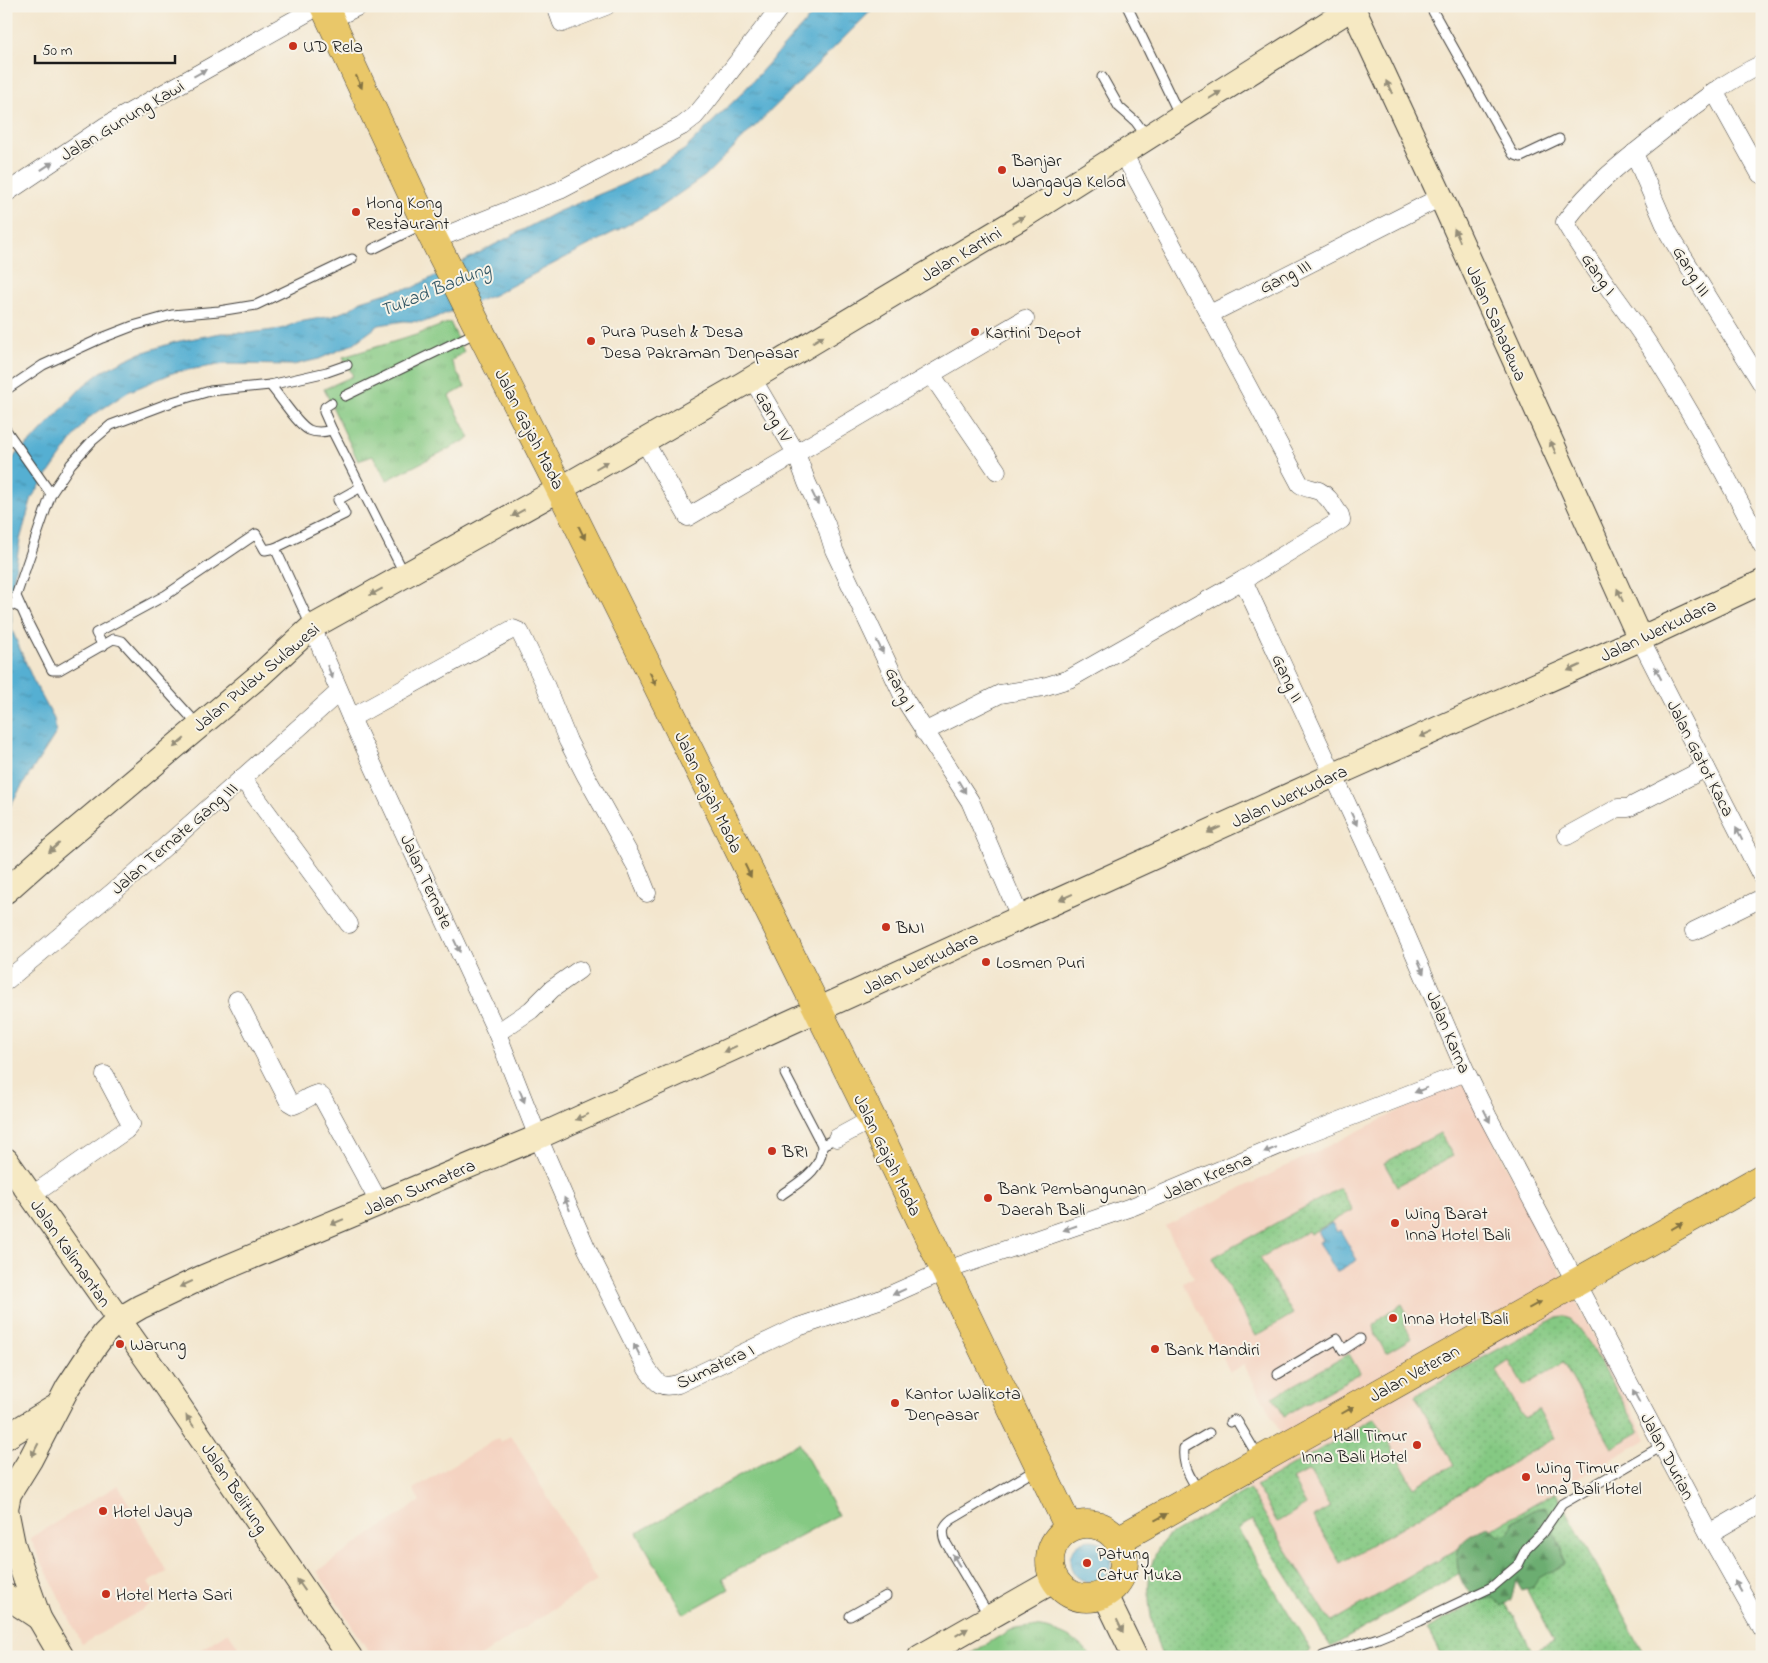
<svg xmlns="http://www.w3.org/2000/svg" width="1768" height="1663" font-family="'Indie Flower',sans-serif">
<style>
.built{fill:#f4d3c1}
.grass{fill:url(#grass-dots);stroke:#507250}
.forest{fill:url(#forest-firs);stroke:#446446}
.park{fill:url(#park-tufts);stroke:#507250}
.pitch{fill:#85c983;stroke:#507250}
.water{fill:url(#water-ripples);stroke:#386677}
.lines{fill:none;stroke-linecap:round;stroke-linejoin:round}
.lane-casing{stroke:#3c3a37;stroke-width:11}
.street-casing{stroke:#3c3a37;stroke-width:19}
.secondary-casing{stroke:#3c3a37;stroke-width:26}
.primary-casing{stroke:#3c3a37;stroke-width:29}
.lane{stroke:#fff;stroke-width:9}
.street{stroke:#fff;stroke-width:18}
.secondary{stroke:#f6e9c3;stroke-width:24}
.primary{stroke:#e9c769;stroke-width:28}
.oneway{fill:#999}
.oneway2{fill:#827242}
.oneway3{fill:#948d78}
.poi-dot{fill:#c8321e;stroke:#f7f3e8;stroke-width:2}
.labels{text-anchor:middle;stroke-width:4;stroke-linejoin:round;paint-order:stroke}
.poi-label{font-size:18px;fill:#1c1c1c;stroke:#f7f3e8;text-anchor:start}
.street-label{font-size:18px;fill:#1c1c1c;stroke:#f7f3e8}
.water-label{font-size:19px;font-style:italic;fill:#335765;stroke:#f7f3e8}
</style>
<defs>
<pattern id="grass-dots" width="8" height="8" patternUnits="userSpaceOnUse" patternTransform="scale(1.25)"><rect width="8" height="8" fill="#85c983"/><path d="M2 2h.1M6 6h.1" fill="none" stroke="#72ac71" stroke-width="1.8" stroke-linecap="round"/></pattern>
<pattern id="forest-firs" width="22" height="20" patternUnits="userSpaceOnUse" patternTransform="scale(1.25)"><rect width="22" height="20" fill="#6cad71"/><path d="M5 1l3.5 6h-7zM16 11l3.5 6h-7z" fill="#588c5c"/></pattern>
<pattern id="park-tufts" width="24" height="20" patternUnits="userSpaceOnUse" patternTransform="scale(1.25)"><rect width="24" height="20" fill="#85c983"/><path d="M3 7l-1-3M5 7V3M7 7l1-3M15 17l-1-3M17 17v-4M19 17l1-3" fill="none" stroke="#72ac71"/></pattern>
<pattern id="water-ripples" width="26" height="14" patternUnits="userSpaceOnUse" patternTransform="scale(1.25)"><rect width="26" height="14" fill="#55afd2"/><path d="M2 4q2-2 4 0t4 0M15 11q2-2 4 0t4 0" fill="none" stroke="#468eaa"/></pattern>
</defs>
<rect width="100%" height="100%" fill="#f7f3e8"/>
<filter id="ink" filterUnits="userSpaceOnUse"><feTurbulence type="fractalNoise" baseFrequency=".02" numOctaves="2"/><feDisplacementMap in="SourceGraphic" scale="10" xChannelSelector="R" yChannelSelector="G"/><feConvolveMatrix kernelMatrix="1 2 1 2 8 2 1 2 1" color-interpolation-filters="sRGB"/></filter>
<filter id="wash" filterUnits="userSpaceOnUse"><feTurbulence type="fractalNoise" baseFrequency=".0096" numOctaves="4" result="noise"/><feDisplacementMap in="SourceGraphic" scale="20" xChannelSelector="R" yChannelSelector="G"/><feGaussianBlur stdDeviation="1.12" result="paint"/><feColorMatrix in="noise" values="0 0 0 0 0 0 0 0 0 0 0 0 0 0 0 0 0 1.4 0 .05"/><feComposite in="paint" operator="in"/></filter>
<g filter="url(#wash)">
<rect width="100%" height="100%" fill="#f3e6ce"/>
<!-- built -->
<g class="built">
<polygon points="1462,1080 1647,1439 1331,1622 1240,1476 1288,1447 1244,1365 1230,1372 1183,1283 1194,1277 1165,1226"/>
<polygon points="510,1436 516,1443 597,1581 479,1657 372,1657 317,1571 420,1501 413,1489 498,1438 501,1442"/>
<polygon points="118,1485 167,1572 148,1582 159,1600 82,1644 30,1538"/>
<polygon points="228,1632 245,1657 189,1657"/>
</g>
<!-- grass -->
<g class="grass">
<polygon points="1440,1133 1453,1156 1397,1186 1384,1163"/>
<polygon points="1340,1188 1353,1210 1310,1234 1308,1231 1260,1258 1293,1314 1256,1336 1212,1258"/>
<polygon points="1402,1304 1410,1320 1404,1324 1412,1338 1386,1353 1376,1336 1374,1326 1381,1317"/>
<polygon points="1564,1316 1572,1320 1590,1344 1640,1432 1612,1448 1563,1363 1524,1386 1509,1361 1496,1370 1524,1418 1538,1410 1555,1438 1340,1563 1313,1517 1330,1507 1309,1470 1292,1479 1306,1505 1277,1522 1256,1486 1375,1418 1414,1487 1454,1465 1415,1395 1557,1317"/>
<polygon points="1349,1354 1360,1373 1284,1416 1273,1397"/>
<path d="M 1249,1489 L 1331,1622 L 1556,1492 L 1646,1657 L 1442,1657 L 1427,1629 L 1498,1590 L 1533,1652 L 1553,1641 L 1505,1547 L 1331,1647 L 1252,1520 L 1238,1529 L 1311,1650 L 1299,1657 L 1162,1657 C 1149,1621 1138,1567 1167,1537 Z"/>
</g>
<!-- forest -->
<path class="forest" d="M 1545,1507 L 1553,1520 L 1554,1534 L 1562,1547 L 1564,1564 L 1539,1578 L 1533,1587 L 1522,1591 L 1516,1581 L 1511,1600 L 1501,1606 L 1494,1598 C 1491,1598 1486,1600 1482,1599 C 1461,1597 1451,1559 1461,1544 C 1467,1536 1479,1531 1488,1527 L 1499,1536 L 1509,1533 L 1514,1521 L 1533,1510 Z"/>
<!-- park -->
<g class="park">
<polygon points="450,322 464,352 451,361 465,387 449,396 470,438 387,480 373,456 358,461 324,389 353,376 343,357 416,335"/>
<path d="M 1030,1627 C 1053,1628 1077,1637 1091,1657 L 965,1657 L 1010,1630 Z"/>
</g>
<!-- pitch -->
<polygon class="pitch" points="799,1443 838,1515 723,1578 729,1589 684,1614 637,1533"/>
<!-- water -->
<g class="water">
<polygon points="820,6 876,6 705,176 654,211 494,295 424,322 404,321 379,325 353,344 319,359 293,365 225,364 175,372 128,392 87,419 32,497 20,540 11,595 12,630 33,680 54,719 56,733 20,789 6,813 6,769 9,757 6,744 6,470 16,454 34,439 83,386 101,372 135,355 175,342 221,333 249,333 281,329 298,322 333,316 350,309 361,301 397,290 412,288 557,212 624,184 657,167 684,150 742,93"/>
<polygon points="1332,1223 1337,1232 1340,1230 1357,1260 1336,1272 1319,1242 1323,1240 1318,1231"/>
<circle cx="1091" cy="1561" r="21"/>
</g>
</g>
<g filter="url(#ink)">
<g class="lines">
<!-- lane casing -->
<g class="lane-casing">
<g id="lane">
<polyline points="1127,6 1180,116"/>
<polyline points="1430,6 1513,154 1521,157 1559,139"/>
<polyline points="1102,77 1119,107 1136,122 1147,137"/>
<polyline points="373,249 423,224"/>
<path d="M 270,385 C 280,396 297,424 309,430 C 316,433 325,432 332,430"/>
<polyline points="6,390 43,365 102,338 133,326 172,315 219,311 256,305 352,259"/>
<polyline points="345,396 477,332"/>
<polyline points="331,403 325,407 324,412 332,430 405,575"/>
<polyline points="6,430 51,494"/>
<polyline points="6,601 21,608"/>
<polyline points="311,626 275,548 345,514 338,500 361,487"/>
<polyline points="103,646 96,633 166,595 256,534 265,550 275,548"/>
<polyline points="198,725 122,641 113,639 59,670 52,670 29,625 16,596 51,494 71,464 92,441 111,425 172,402 210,391 270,385 327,372 347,365"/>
<polyline points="785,1074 822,1145 837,1138"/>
<path d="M 781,1195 C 799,1182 823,1170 822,1145"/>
<polyline points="1278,1374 1337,1339 1343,1350 1360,1339"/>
<polyline points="1230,1422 1234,1420 1237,1421 1259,1458"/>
<path d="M 1199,1492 C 1190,1477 1182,1465 1184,1448 L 1209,1433"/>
<polyline points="850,1616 886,1596"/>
<path d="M 989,1616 L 946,1543 C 941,1532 943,1526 952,1519 L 1037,1469"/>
<polyline points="1323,1656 1378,1638 1420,1621 1492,1587 1518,1565 1526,1549 1542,1533 1562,1504 1662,1446"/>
</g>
</g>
<!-- street casing -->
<g class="street-casing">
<g id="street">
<polyline points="556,6 562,23 606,6"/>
<polyline points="330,20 359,6"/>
<path d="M 1762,64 C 1726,81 1697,104 1666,128 C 1629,157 1593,184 1565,222 C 1591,268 1626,308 1654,353 C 1693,415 1729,480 1762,545"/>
<polyline points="1714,91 1760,174"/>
<polyline points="1634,153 1669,234 1762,384"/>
<polyline points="6,193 107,125 319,6"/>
<polyline points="434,240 560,190 682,126 695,116 705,104 781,6"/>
<polyline points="1210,314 1441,197"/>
<polyline points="931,374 997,471"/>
<polyline points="752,378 796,453 807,483 826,524 834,550 905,700 970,801 1020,917"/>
<polyline points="644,441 688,517 1025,319"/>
<polyline points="1243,580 1385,886 1466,1072 1488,1117 1709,1534 1762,1628"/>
<path d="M 312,627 L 351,718 L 497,1033 L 538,1137 L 586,1247 L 647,1369 C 657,1383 660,1389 678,1384 L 798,1327 L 879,1300 L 944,1271 L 1134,1206 L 1306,1134 L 1466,1072"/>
<polyline points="1640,639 1762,877"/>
<polyline points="351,718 513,629 520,632 544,682 568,741 586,776 637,868 647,893"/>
<path d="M 924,732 L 1000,694 L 1043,687 L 1069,679 L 1243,580 L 1341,520 L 1340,515 C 1334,507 1329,496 1319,491 C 1312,488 1306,489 1300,484 L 1123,153"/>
<polyline points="242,778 349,924"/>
<polyline points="1567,836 1618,808 1628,808 1706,768"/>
<polyline points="1694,931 1762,898"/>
<polyline points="6,981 131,877 339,692"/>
<path d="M 237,1000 L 289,1102 L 294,1105 C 303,1102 309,1095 318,1094 L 322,1097 L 380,1204"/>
<polyline points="497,1033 531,1010 552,989 579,970"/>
<polyline points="837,1138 872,1119"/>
<polyline points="31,1196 126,1130 131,1124 105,1075"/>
<polyline points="1709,1534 1762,1503"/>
</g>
</g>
<!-- secondary casing -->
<g class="secondary-casing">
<g id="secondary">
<polyline points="1352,6 1441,197 1640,639"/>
<polyline points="6,891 51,851 260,675 312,627 560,489 743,384 1022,217 1355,6"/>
<polyline points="6,1160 158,1375 350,1657"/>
<polyline points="6,1437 57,1406"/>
<polyline points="1105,1595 1135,1657"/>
<polyline points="6,1596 39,1618"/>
<polyline points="62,1657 39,1618 13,1544 6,1509 9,1494 30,1460 68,1387 93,1349 104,1334 118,1320 140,1307 201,1278 538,1137 1334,775 1640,639 1762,582"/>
<polyline points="920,1657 1055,1580"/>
</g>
</g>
<!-- primary casing -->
<g class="primary-casing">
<g id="primary">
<polyline points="324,6 425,222 560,489 872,1119 1069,1528"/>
<circle cx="1087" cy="1561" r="37"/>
<polyline points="1118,1540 1762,1178"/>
</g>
</g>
<!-- lane -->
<use href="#lane" class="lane"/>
<!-- street -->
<use href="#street" class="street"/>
<!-- secondary -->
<use href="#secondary" class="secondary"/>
<!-- primary -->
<use href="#primary" class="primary"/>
</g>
<!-- one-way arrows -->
<defs><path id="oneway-solid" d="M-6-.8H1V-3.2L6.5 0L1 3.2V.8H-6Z" transform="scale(1.25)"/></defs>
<g class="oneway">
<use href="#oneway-solid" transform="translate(200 73) rotate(-29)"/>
<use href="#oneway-solid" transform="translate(47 166) rotate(-34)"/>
<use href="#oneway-solid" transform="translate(815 498) rotate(64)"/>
<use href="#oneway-solid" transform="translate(880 647) rotate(64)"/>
<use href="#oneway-solid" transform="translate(330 672) rotate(67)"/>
<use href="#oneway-solid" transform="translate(1658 673) rotate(-117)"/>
<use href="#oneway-solid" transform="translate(962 787) rotate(59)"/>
<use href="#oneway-solid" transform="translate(1354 819) rotate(65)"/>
<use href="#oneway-solid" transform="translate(1739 834) rotate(-117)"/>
<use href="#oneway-solid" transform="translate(457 946) rotate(65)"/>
<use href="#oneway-solid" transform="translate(1421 967) rotate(66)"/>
<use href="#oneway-solid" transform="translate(1421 1090) rotate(159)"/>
<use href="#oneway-solid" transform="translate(522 1096) rotate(68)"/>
<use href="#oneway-solid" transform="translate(1487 1116) rotate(64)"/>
<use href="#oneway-solid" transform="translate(1270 1150) rotate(157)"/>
<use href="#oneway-solid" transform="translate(567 1204) rotate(-114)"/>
<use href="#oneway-solid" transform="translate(1070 1228) rotate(161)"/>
<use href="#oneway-solid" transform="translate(899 1292) rotate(156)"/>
<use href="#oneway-solid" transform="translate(637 1350) rotate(-117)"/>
<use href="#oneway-solid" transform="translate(1636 1396) rotate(-118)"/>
<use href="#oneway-solid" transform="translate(956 1560) rotate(-121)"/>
<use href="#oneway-solid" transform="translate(1738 1586) rotate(-119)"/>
</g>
<g class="oneway2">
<use href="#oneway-solid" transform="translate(359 82) rotate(65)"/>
<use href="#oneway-solid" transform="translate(582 533) rotate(64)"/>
<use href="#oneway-solid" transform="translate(653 679) rotate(64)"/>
<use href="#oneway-solid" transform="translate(748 871) rotate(64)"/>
<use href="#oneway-solid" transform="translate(1677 1226) rotate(-30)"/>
<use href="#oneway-solid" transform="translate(1535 1305) rotate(-28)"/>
<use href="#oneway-solid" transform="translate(1348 1410) rotate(-30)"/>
<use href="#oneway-solid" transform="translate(1161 1517) rotate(-29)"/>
</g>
<g class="oneway3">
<use href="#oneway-solid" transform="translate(1389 87) rotate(-115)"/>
<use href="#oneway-solid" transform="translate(1215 95) rotate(-32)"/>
<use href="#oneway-solid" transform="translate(1018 220) rotate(-31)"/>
<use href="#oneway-solid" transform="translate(1457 235) rotate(-114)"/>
<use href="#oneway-solid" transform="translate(818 339) rotate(-31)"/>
<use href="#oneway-solid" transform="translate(1553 447) rotate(-114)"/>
<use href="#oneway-solid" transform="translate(602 465) rotate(-30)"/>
<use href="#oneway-solid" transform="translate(518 513) rotate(151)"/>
<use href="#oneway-solid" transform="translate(376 592) rotate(152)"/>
<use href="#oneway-solid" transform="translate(1620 595) rotate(-114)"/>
<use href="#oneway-solid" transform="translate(1574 668) rotate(156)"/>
<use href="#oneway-solid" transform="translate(1426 734) rotate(156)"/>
<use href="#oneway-solid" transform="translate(179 743) rotate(140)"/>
<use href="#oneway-solid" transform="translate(1214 830) rotate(155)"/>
<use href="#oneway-solid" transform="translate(54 848) rotate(139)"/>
<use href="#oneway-solid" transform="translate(1066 897) rotate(156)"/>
<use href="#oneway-solid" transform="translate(730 1049) rotate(156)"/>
<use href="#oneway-solid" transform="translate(582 1117) rotate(156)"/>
<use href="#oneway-solid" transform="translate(337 1222) rotate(157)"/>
<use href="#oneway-solid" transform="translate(186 1284) rotate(155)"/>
<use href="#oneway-solid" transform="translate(190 1421) rotate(-124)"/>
<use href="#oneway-solid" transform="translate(35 1450) rotate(117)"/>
<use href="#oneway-solid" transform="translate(301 1585) rotate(-125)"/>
<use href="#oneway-solid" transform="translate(1120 1626) rotate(64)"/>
<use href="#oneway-solid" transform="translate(962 1632) rotate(-31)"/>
</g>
</g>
<!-- markers -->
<g class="poi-dot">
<circle cx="293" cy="46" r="5"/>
<circle cx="1002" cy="170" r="5"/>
<circle cx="356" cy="212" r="5"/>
<circle cx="975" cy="332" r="5"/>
<circle cx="591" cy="341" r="5"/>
<circle cx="886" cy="927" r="5"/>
<circle cx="986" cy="962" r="5"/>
<circle cx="772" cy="1151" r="5"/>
<circle cx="988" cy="1198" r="5"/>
<circle cx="1395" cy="1223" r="5"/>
<circle cx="1393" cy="1318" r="5"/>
<circle cx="120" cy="1344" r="5"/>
<circle cx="1155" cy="1349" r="5"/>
<circle cx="895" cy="1403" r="5"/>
<circle cx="1417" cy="1445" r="5"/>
<circle cx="1526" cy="1477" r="5"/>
<circle cx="103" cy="1511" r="5"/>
<circle cx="1087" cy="1563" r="5"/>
<circle cx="106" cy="1594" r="5"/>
</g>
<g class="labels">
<!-- poi labels -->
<g class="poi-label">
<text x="303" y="52">UD Rela</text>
<text x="1012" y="166">Banjar<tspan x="1012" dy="21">Wangaya Kelod</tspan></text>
<text x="366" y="208">Hong Kong<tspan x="366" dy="21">Restaurant</tspan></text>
<text x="601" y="337">Pura Puseh &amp; Desa<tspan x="601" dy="21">Desa Pakraman Denpasar</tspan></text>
<text x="985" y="338">Kartini Depot</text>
<text x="896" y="933">BNI</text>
<text x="996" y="968">Losmen Puri</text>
<text x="782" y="1157">BRI</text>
<text x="998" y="1194">Bank Pembangunan<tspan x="998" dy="21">Daerah Bali</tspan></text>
<text x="1405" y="1219">Wing Barat<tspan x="1405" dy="21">Inna Hotel Bali</tspan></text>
<text x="1403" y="1324">Inna Hotel Bali</text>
<text x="130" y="1350">Warung</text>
<text x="1165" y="1355">Bank Mandiri</text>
<text x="905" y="1399">Kantor Walikota<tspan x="905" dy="21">Denpasar</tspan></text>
<text x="1407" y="1441" text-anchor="end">Hall Timur<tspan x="1407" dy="21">Inna Bali Hotel</tspan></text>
<text x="1536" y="1473">Wing Timur<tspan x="1536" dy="21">Inna Bali Hotel</tspan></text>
<text x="113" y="1517">Hotel Jaya</text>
<text x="1097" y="1559">Patung<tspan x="1097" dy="21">Catur Muka</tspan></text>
<text x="116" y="1600">Hotel Merta Sari</text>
</g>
<!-- street labels -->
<g class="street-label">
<text transform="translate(122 120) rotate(-31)" y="6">Jalan Gunung Kawi</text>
<text transform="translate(961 254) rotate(-31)" y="6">Jalan Kartini</text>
<text transform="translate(1692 271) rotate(58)" y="6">Gang III</text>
<text transform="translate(1599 274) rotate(55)" y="6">Gang I</text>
<text transform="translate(1285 276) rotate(-27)" y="6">Gang III</text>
<text transform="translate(1497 323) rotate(66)" y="6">Jalan Sahadewa</text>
<text transform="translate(774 416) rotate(60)" y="6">Gang IV</text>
<text transform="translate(530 429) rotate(63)" y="6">Jalan Gajah Mada</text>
<text transform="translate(1658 630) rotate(-25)" y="6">Jalan Werkudara</text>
<text transform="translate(256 677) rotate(-40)" y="6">Jalan Pulau Sulawesi</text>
<text transform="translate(1288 678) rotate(65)" y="6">Gang II</text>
<text transform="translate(901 689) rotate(63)" y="6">Gang I</text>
<text transform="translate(1701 758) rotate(63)" y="6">Jalan Gatot Kaca</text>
<text transform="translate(709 792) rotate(64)" y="6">Jalan Gajah Mada</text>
<text transform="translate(1289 796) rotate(-25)" y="6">Jalan Werkudara</text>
<text transform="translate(174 838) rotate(-41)" y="6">Jalan Ternate Gang III</text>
<text transform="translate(427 881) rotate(65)" y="6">Jalan Ternate</text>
<text transform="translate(920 963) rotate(-25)" y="6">Jalan Werkudara</text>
<text transform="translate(1449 1032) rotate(67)" y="6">Jalan Karna</text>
<text transform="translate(888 1155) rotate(64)" y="6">Jalan Gajah Mada</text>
<text transform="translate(1207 1176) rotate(-23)" y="6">Jalan Kresna</text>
<text transform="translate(419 1187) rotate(-23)" y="6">Jalan Sumatera</text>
<text transform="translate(71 1253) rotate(55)" y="6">Jalan Kalimantan</text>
<text transform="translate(715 1366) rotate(-25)" y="6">Sumatera I</text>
<text transform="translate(1414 1373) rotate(-29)" y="6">Jalan Veteran</text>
<text transform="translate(1668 1456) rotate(62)" y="6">Jalan Durian</text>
<text transform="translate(235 1488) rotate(56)" y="6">Jalan Belitung</text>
</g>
<!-- water labels -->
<g class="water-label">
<text transform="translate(435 288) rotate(-22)" y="7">Tukad Badung</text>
</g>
</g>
<!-- margin -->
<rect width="1768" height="1663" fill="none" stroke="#f7f3e8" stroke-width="25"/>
<!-- scale -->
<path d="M35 55v8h140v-8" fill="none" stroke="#1c1c1c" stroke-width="2.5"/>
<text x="42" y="55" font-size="15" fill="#1c1c1c" stroke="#f7f3e8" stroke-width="4" paint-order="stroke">50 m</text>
</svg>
